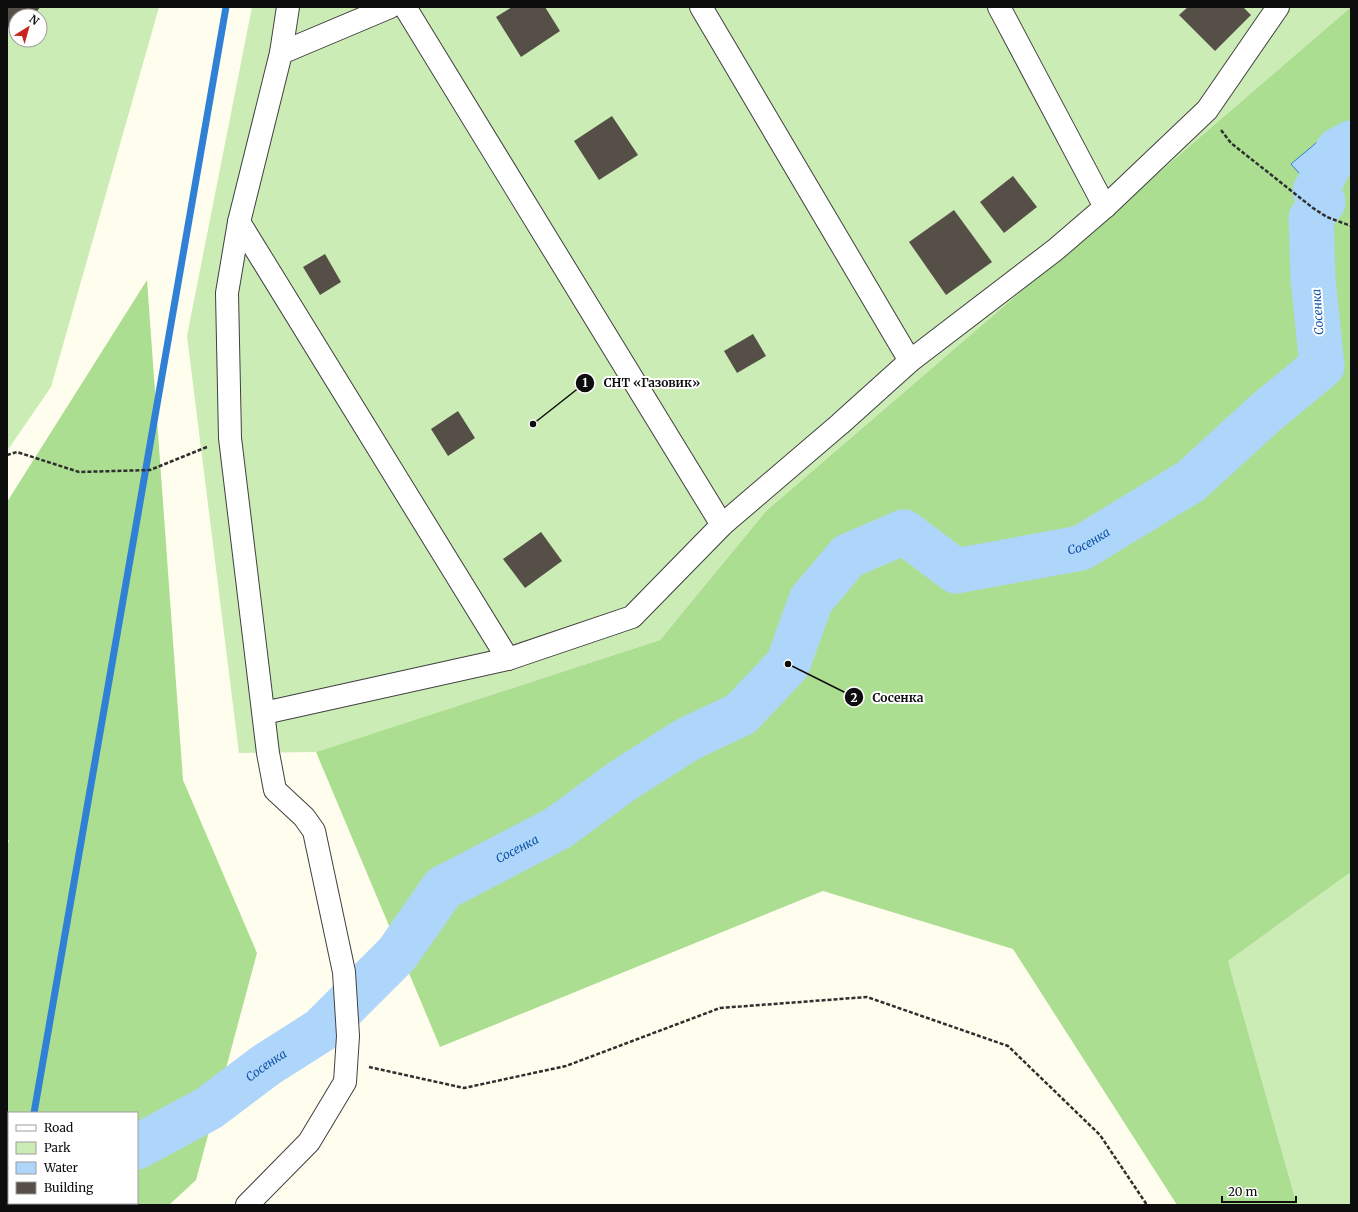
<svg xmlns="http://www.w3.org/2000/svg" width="1358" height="1212" font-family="Merriweather,serif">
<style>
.green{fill:#cbecb4;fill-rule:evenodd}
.forest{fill:#acde92;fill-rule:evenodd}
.water{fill:#aed5fa;stroke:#3081d6}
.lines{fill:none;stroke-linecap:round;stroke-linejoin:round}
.stream{stroke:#3081d6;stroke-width:7}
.river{stroke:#aed5fa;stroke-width:45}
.building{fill:#564f48}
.minor-casing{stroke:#404040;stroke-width:24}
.path{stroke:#2f2f2f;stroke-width:2.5;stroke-dasharray:4 2;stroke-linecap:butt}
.minor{stroke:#fff;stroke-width:22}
.labels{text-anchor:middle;stroke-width:4;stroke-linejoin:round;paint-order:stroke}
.water-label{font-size:12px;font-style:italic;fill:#0e53a7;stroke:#fff}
.leader{fill:none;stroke:#0d0d0d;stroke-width:1.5}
.callout-dot{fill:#0d0d0d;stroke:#fff;stroke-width:1.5}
.mark-label{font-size:12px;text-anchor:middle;font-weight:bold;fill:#fff}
.callout-label{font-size:12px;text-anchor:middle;font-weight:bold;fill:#0d0d0d;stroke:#fff;stroke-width:4;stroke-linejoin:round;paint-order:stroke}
</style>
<rect width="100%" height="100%" fill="#fffded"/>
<!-- green -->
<g class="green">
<path d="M 7,7 L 159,7 L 51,387 L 7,451 ZM 16,16 L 40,16 L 40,40 L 16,40 Z"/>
<polygon points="252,7 1351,7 766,511 660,640 316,752 239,753 187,336"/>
<polygon points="1351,872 1351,1205 1297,1205 1228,961"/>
</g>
<!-- forest -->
<g class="forest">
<polygon points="1351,7 1351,872 1228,961 1297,1205 1177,1205 1013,949 823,891 440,1047 316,752 660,640 766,511"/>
<path d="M 147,280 L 183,780 L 257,953 L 196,1180 L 169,1205 L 7,1205 L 7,844 L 9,841 L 7,837 L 7,502 ZM 9,1113 L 137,1113 L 137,1203 L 9,1203 Z"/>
</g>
<!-- water -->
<polygon class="water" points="1351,123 1351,168 1322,193 1315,191 1291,164 1322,138"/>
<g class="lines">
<!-- stream -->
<g class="stream">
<polyline points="34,1113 226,7"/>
<polyline points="18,1205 19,1203"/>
</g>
<!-- river -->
<g class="river">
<path id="s1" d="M 137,1147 L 209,1108 L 266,1065 L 321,1030 L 397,954 L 443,888 L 558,828 L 622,781 L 688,739 L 741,714 L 788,664 L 811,600 L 848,556 L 904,532 L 956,571 L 1081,548 L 1191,481 L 1263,415 L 1322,366 L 1313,279 L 1311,218 L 1323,202 L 1315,191 L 1338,150 L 1351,143"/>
<polyline points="58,1205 61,1203"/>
</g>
</g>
<!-- building -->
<g class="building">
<polygon points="7,7 40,7 34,16 16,16 16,33 7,27"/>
<polygon points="512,7 545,7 560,31 521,57 496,17"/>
<polygon points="1188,7 1243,7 1251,15 1215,51 1179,15"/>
<polygon points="612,116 638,155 599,180 574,141"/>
<polygon points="1013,176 1037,207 1004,233 980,202"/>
<polygon points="954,210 992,262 946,295 909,242"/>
<polygon points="325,254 341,282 320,295 303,267"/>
<polygon points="753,334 766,356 737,373 724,351"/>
<polygon points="458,411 475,438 448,456 431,429"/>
<polygon points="541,532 562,561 525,588 503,559"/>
</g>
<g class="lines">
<!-- minor casing -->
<g class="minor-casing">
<g id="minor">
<polyline points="405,7 722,525"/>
<polyline points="701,7 910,361"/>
<polyline points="999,7 1105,207"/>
<polyline points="281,53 390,7"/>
<polyline points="239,222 508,659"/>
<polyline points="264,713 508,659 632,617 722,525 840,424 910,361 1055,250 1105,207 1207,110 1278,7"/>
<polyline points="247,1205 309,1142 345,1082 348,1036 344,972 314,831 304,817 275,790 268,753 230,438 227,293 239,222 281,53 288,7"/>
</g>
</g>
<!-- path -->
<g class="path">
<polyline points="1221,130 1231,143 1313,208 1327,217 1351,226"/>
<polyline points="7,455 17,452 79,472 150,470 207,447"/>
<polyline points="369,1067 464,1088 566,1066 720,1008 867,997 1008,1046 1100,1135 1147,1205"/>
</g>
<!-- minor -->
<use href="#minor" class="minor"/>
</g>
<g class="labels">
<!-- water labels -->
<g class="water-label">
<text transform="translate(1318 312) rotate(-94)" y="4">Сосенка</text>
<text dy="4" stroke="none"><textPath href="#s1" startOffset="1209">Сосенка</textPath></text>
<text dy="4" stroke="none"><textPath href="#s1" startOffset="490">Сосенка</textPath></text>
<text dy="4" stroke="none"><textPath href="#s1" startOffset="153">Сосенка</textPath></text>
</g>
</g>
<!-- callouts -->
<path class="leader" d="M533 424L585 383M788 664L854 697"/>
<g class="callout-dot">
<circle cx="533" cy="424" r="4"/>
<circle cx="788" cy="664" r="4"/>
<circle cx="585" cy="383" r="10"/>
<circle cx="854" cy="697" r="10"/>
</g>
<g class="mark-label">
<text x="585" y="387">1</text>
<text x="854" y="702">2</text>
</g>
<g class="callout-label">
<text x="652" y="387">СНТ «Газовик»</text>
<text x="898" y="702">Сосенка</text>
</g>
<!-- border -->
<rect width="1358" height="1212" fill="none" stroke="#0d0d0d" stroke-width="16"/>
<!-- legend -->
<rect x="8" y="1112" width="130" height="92" fill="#ffffff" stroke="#9e9e9e"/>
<rect x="16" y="1125" width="20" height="6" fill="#ffffff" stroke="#9e9e9e"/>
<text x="44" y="1132" font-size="12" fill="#0d0d0d">Road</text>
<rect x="16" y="1142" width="20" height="12" fill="#cbecb4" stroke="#9e9e9e"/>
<text x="44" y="1152" font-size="12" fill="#0d0d0d">Park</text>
<rect x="16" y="1162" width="20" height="12" fill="#aed5fa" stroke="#9e9e9e"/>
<text x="44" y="1172" font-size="12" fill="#0d0d0d">Water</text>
<rect x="16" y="1182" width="20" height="12" fill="#564f48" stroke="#9e9e9e"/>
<text x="44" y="1192" font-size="12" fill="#0d0d0d">Building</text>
<!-- north arrow -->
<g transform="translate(28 28) rotate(37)"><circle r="19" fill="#ffffff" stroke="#9e9e9e"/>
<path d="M0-3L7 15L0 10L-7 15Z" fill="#c6261c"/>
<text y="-6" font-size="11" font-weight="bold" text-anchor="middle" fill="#0d0d0d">N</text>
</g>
<!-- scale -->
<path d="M1222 1196v6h74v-6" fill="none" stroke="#0d0d0d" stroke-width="2"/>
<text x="1228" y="1196" font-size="12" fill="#0d0d0d" stroke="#ffffff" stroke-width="3" paint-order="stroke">20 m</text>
</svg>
